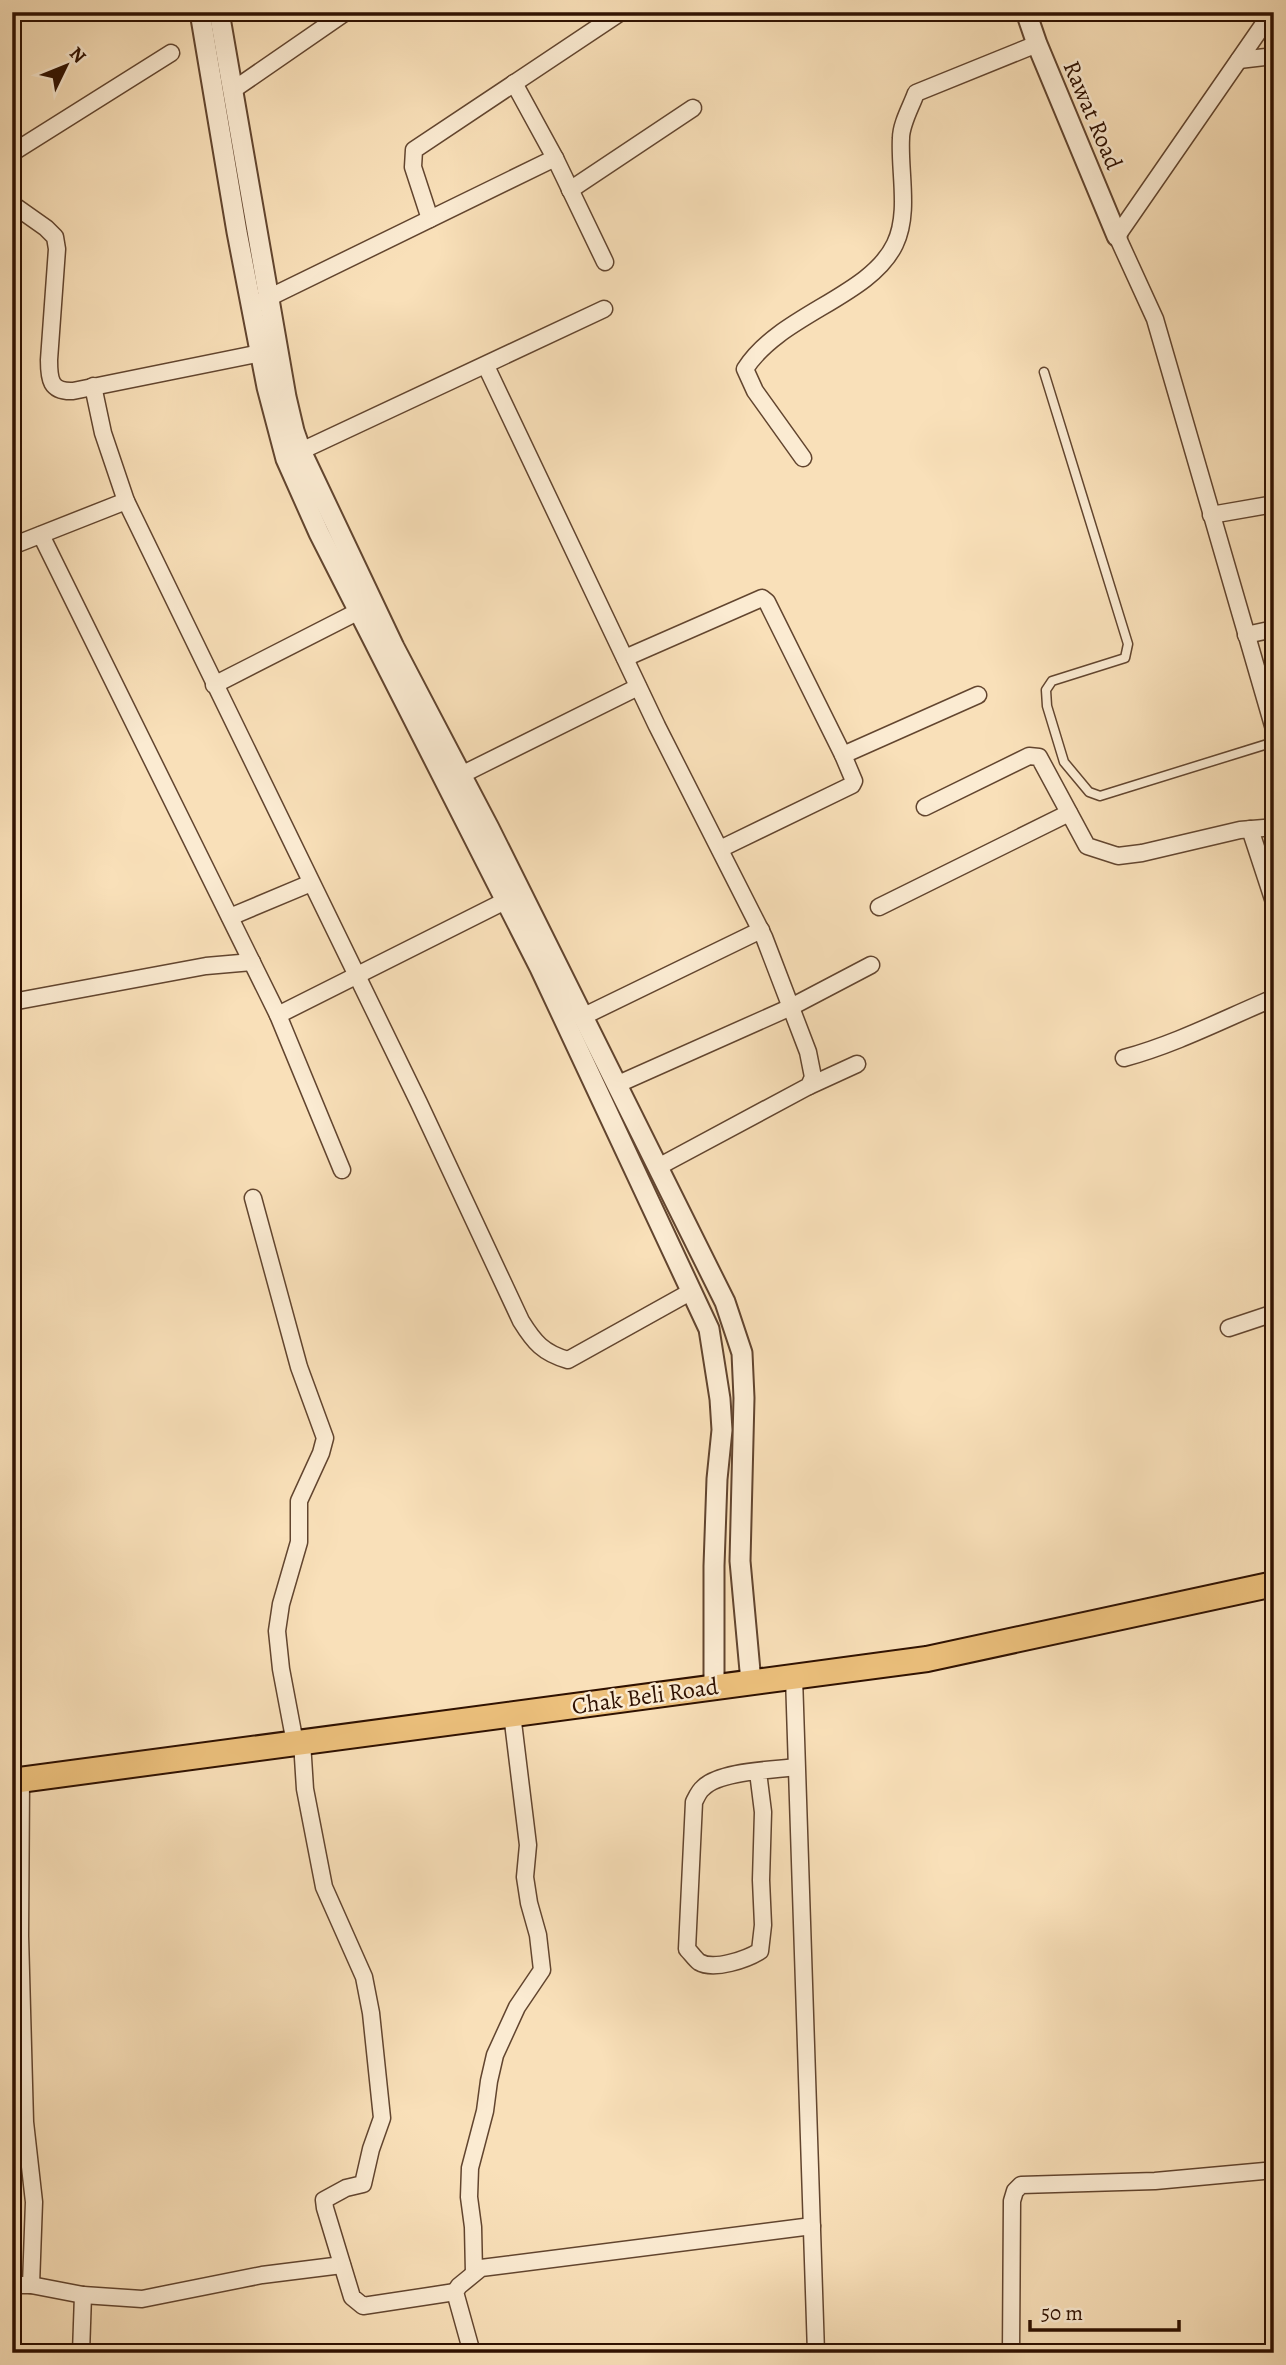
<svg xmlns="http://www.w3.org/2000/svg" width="1286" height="2365" font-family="Alegreya,serif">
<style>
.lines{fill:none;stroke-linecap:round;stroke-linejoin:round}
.service-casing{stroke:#62452f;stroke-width:11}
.minor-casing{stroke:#62452f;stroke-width:19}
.tertiary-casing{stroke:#62452f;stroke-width:23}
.primary-casing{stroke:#2f1101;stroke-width:28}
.service{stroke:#fbebd2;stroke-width:8}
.minor{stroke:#fbebd2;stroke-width:16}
.tertiary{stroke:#fbebd2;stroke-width:19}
.primary{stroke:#ecc07c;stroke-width:24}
.labels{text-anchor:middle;stroke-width:5;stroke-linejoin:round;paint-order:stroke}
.street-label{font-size:24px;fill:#2f1101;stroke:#fbebd2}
</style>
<rect width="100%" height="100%" fill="#f9e0b9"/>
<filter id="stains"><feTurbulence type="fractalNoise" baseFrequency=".00286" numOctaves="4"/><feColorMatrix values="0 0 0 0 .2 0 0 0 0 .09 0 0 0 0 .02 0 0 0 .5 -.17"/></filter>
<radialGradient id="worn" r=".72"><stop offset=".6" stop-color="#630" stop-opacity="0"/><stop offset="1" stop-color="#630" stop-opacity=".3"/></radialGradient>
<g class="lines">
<!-- service casing -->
<g class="service-casing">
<polyline id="service" points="1044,372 1128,644 1125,658 1052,681 1046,690 1047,706 1064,762 1089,792 1100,796 1274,742"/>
</g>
<!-- minor casing -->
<g class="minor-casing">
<g id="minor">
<polyline points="1272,12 1117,236 1155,319 1274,729"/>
<polyline points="1239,60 1274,56"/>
<polyline points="514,83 555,158 605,262"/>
<polyline points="233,90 346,12"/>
<polyline points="12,153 171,53"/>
<polyline points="570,190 693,108"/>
<path d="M 12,204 L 46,228 L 55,237 L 57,249 L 49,360 C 49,379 50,392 73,391 L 261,353"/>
<polyline points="430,219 413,167 414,150 621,12"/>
<polyline points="260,302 555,158"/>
<polyline points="486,366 657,726 764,937 808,1052 813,1077 809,1086 658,1167"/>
<path d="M 93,386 L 103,433 L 126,501 L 419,1103 L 521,1321 C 534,1342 543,1353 568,1360 L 692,1291"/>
<polyline points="301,451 604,309"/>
<path d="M 803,458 L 755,391 L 745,369 C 780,314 870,297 895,244 C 910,213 899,171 901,138 C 901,124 911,107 916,93 L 1037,44"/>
<polyline points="1211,515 1274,504"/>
<polyline points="41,535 278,1015 342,1170"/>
<polyline points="12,546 126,501"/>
<polyline points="1246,635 1274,629"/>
<polyline points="625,658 762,598 767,602 843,755 854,781 852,785 720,849"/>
<polyline points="214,685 359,611"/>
<polyline points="843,755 978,695"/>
<polyline points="461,775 638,687"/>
<polyline points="925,807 1029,756 1039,757 1087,846 1118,856 1142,853 1240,830 1274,827"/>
<polyline points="1250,829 1274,902"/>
<polyline points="879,907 1069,813"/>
<polyline points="230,917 311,883"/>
<polyline points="12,1002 206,966 252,962"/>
<polyline points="278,1015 505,901"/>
<polyline points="582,1017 761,930"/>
<path d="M 1124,1058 C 1176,1044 1224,1019 1274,998"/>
<polyline points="616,1085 791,1007 871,965"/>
<polyline points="809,1086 857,1064"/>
<polyline points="253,1198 299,1367 325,1438 321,1453 299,1501 299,1542 281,1604 277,1631 281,1669 295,1743"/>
<polyline points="1229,1328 1274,1313"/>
<polyline points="794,1677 816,2353"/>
<polyline points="302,1742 305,1789 324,1887 364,1977 371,2013 382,2118 371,2149 363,2184 346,2188 324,2200 325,2208 352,2297 363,2306 455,2292"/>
<path d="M 758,1772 L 763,1812 L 761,1880 L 763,1925 L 760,1951 C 747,1959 714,1971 699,1962 C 695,1959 691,1953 687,1949 L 694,1802 C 696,1798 699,1791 703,1788 C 719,1771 773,1770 796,1767"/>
<polyline points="21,1780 20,1936 25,2122 34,2202 31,2285"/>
<polyline points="474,2273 473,2227 469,2197 470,2168 485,2111 489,2081 495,2055 517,2007 542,1970 538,1935 529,1903 525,1877 528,1845 512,1714"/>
<polyline points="12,2285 31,2285 83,2295 142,2299 262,2275 342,2265"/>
<polyline points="81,2353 83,2295"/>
<polyline points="472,2353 455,2292 459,2286 481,2268 812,2226"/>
<polyline points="1011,2353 1012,2201 1015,2191 1021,2185 1155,2181 1274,2170"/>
</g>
</g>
<!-- tertiary casing -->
<g class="tertiary-casing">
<g id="tertiary">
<polyline points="200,12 237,232 267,387 286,459 319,533 540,968 709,1329 720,1399 722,1430 717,1479 714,1566 714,1687"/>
<polyline points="219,12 286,397 294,431 301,451 394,647 489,828 725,1302 742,1353 744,1398 740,1561 751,1682"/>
<polyline points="1026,12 1037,44 1117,236"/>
</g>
</g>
<!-- primary casing -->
<g class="primary-casing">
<polyline id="primary" points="12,1781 927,1659 1274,1584"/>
</g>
<!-- service -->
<use href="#service" class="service"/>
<!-- minor -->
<use href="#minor" class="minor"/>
<!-- tertiary -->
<use href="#tertiary" class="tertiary"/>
<!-- primary -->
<use href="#primary" class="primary"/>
</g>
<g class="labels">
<!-- street labels -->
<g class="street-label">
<text transform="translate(1093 115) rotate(67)" y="8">Rawat Road</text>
<text transform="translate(645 1696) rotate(-8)" y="8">Chak Beli Road</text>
</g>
</g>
<!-- margin -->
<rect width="1286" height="2365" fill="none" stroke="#f9e0b9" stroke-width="42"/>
<rect x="14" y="14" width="1258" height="2337" fill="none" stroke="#2f1101" stroke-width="3.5"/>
<rect x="21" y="21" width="1244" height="2323" fill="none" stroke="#2f1101" stroke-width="2"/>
<!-- north arrow -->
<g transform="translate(66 66) rotate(47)" stroke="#fbebd2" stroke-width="5" paint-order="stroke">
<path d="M0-5L12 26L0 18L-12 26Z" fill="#2f1101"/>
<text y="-10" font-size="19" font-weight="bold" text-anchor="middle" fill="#2f1101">N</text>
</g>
<!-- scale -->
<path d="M1030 2320v10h149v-10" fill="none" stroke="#2f1101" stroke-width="3.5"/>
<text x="1041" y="2320" font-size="21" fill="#2f1101" stroke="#fbebd2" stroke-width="5" paint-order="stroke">50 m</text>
<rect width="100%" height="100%" filter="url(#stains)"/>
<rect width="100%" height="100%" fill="url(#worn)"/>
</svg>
